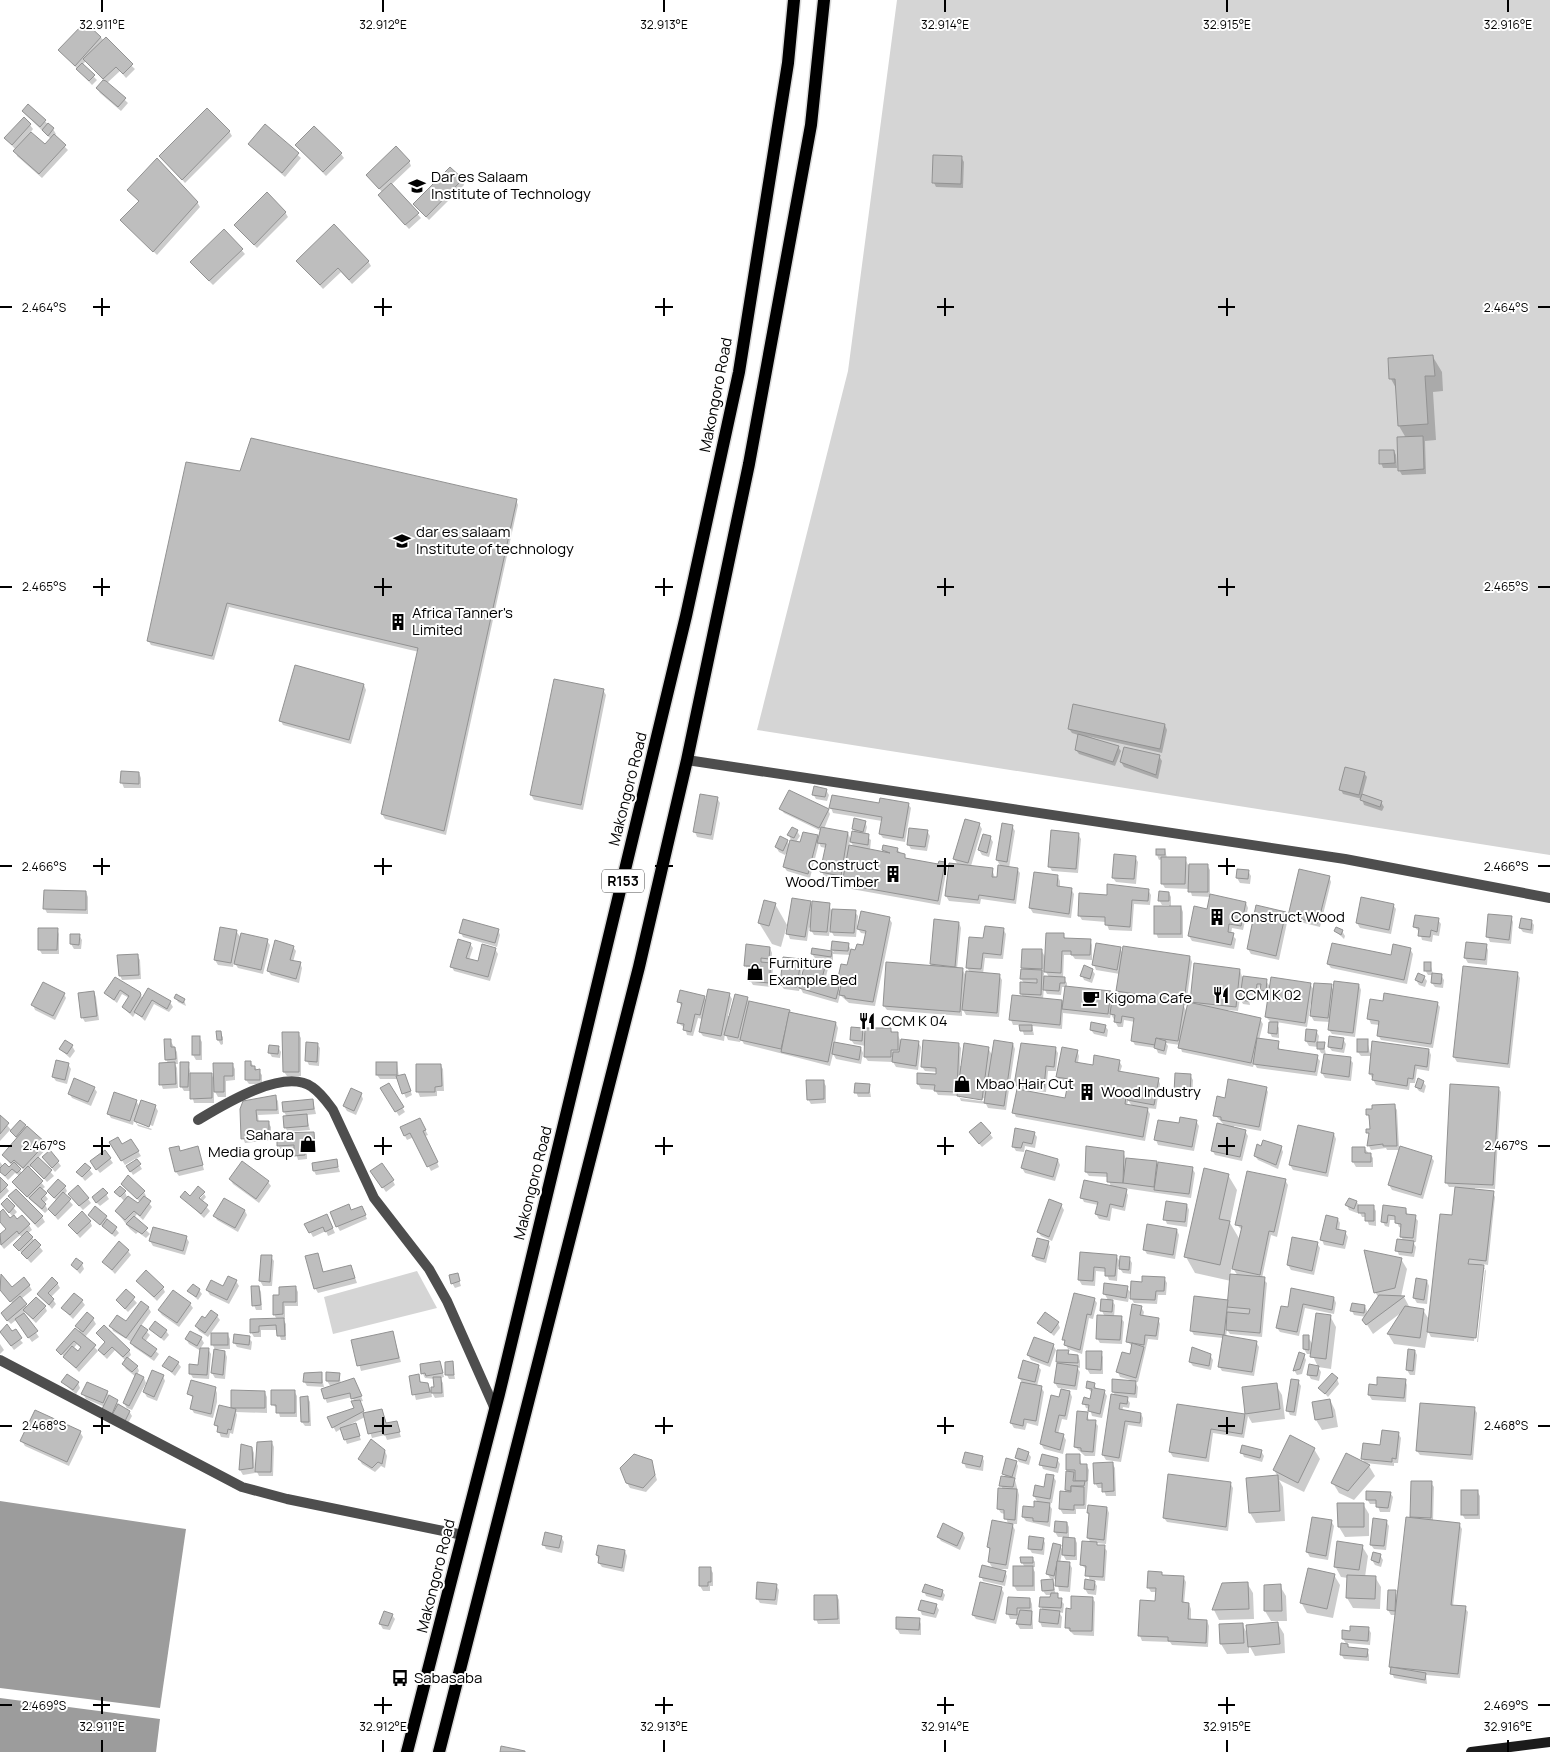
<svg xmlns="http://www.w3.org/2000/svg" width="1550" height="1752" font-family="Manrope,sans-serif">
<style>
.green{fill:#d5d5d5}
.water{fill:#9c9c9c}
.shadow{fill:#0003;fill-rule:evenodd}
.building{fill:#bebebe;stroke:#929292}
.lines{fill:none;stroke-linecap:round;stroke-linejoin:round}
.primary-casing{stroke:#dbdbdb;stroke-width:15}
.minor{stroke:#4e4e4e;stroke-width:10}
.secondary{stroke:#1b1b1b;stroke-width:10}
.primary{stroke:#000;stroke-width:12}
.ticks{fill:none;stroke:#000;stroke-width:2}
.labels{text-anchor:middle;stroke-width:4;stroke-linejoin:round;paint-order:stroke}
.shield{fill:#fff;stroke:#4c4c4c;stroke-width:1}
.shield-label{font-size:14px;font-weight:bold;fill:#000}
.poi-label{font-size:15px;fill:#000;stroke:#fff;text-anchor:start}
.street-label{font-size:15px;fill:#000;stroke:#fff}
.ticks-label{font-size:12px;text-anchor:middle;fill:#000;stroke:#fff;stroke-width:4;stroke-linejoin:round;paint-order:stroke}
</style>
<rect width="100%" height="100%" fill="#fff"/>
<!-- green -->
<g class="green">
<polygon points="897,0 1550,0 1550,855 757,730 848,371"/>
<polygon points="417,1271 437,1308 333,1334 324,1297"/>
</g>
<!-- water -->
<g class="water">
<polygon points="0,1501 186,1529 160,1708 0,1688"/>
<polygon points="0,1698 160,1719 156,1752 0,1752"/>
</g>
<!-- shadow -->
<g class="shadow">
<polygon points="85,23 135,69 126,78 120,71 107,83 128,103 121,111 100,93 97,88 104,81 86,61 82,65 97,80 92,85 60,50"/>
<polygon points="28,105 53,129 56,134 54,136 68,150 42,178 17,156 16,150 5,138 30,125 33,129 30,133 45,146 51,139 26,115 23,111"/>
<polygon points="265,126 301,158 285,177 249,145"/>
<polygon points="229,131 232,136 185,183 161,156"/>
<polygon points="297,146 341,154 344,158 326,176"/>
<polygon points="961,157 964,162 963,188 936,187 934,183"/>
<polygon points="409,161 411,166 391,185 421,218 409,229 382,200 380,195 383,193 367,175"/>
<polygon points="462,180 464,185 429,220 418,209 415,204"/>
<polygon points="129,190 197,202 200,207 157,255 122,220 139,202"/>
<polygon points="285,212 288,217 257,248 235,226"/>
<polygon points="224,231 245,254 213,285 194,266"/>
<polygon points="368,261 371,266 352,284 341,272 323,289 301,265"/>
<polygon points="1433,357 1442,372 1443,391 1433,392 1436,440 1425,441 1426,474 1402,475 1399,470 1406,438 1399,426 1397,390 1391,379"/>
<polygon points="1394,451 1396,455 1397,468 1383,468 1381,463"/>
<polygon points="241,473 516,500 518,505 446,835 385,819 382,814 419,652 229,607 214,660 151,645 148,640"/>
<polygon points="364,685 366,690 351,744 283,725 281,721"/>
<polygon points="603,690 606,695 583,810 534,800 531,795"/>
<polygon points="1165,725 1167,730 1162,753 1087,736 1118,747 1121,751 1115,766 1079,754 1076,750 1078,735 1072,733 1069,729"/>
<polygon points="1159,756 1162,761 1158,779 1124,767 1121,762"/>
<polygon points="122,772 139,773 141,778 141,788 124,788 122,783"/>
<polygon points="1364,773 1367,777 1362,796 1381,802 1384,807 1382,811 1364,805 1362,799 1343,794 1341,790"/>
<polygon points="826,790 829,795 827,801 816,799 813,794"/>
<polygon points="717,798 720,803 713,840 697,837 695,832"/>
<polygon points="880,804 908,804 911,808 905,842 883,838 880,834 882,821 833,813 831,808"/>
<path d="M 781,809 L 828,810 L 830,814 L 824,829 L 848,833 L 851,840 L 856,833 L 853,829 L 865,822 L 867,827 L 865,835 L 871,840 L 870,850 L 885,852 L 883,850 L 897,849 L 907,860 L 939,866 L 944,863 L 947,868 L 940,905 L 846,888 L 844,880 L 824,876 L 822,872 L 826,848 L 821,847 L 819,843 L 810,878 L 787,871 L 784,867 L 788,850 L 785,855 L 779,852 L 776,847 L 787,841 L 790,846 L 791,840 L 789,835 L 797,831 L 800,836 L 796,842 L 801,844 L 817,836 L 819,840 L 821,831 L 784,813 ZM 850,840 L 852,844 L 855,848 L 849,847 Z"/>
<polygon points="979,824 982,829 971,866 992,869 995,878 998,878 1001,867 997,860 1012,826 1015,831 1009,868 1017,869 1020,873 1016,904 981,899 980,904 949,901 946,896 958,865 954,859"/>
<polygon points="927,831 930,836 927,851 911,849 908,844"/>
<polygon points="1078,834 1081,839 1078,873 1052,871 1049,866"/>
<polygon points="990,837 993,842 989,857 982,855 979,850"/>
<polygon points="1165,850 1167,858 1185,858 1188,865 1207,865 1210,870 1210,896 1246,903 1248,908 1243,930 1232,928 1231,934 1236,939 1234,949 1192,941 1189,936 1208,910 1211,897 1192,896 1190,889 1165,888 1162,883 1162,859 1159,860 1157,855"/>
<polygon points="1135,857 1138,862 1136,884 1116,882 1113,878"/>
<polygon points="1248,871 1251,876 1250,884 1240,883 1237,878"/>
<polygon points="1058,877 1060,881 1060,888 1071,889 1074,894 1071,918 1033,913 1030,908"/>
<polygon points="1329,877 1331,882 1320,927 1292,920 1289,916"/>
<polygon points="1148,890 1151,895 1150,905 1134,904 1132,931 1109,930 1106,922 1082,920 1079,915 1108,896"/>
<polygon points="86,892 88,897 88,914 47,913 45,909"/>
<polygon points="1169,893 1171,897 1171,907 1181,907 1183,912 1183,938 1158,938 1156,933 1169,907 1169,905 1162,905 1159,900"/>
<polygon points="1362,899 1393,905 1396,909 1391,934 1360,928 1357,923"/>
<polygon points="810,902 813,907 829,904 831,910 855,912 858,916 856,937 834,936 830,929 829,936 814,935 809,927 807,941 790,939 788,934"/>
<polygon points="775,904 787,925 781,947 772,944 759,923"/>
<polygon points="1285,913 1288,918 1279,960 1251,954 1248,949"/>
<polygon points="1511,917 1513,922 1511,944 1490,942 1488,937"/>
<polygon points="889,918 892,923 875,1006 849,1003 840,995 838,1003 803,993 800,987 799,991 784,989 781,985 800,960 802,965 801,978 825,964 828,969 824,984 838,988 841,992 838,982 848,967 851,955 833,954 833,961 815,958 812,954 813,949 834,952 832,950 848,944 851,950 856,951 864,947 867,934 861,933 858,929"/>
<polygon points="1438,920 1441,924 1439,936 1433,935 1432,942 1422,940 1420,932 1414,927"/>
<polygon points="1531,921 1534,925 1533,934 1523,932 1520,928"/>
<polygon points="959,923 961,928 957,969 962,969 966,976 970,973 967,967 985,939 1003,929 1006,934 1003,959 985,958 983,974 999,975 1002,980 999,1017 966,1015 962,1008 962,1016 887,1010 884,1006 933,967 931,964"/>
<polygon points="57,929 59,934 59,954 42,954 39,949"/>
<polygon points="498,930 500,935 497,947 463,937 461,933"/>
<polygon points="236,931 241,938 267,941 270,945 263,974 238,968 234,962 233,967 218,965 215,960"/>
<polygon points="1336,931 1342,931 1345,936 1344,939"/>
<polygon points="71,935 79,935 82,940 81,949 74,949 71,944"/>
<path d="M 1063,935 L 1066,939 L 1090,940 L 1092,945 L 1092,960 L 1075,959 L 1072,955 L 1064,955 L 1063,978 L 1067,983 L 1067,987 L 1110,992 L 1113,998 L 1120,995 L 1117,990 L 1120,974 L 1096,970 L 1094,965 L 1120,948 L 1123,954 L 1190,957 L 1192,962 L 1186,1005 L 1183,1005 L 1187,1012 L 1193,1004 L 1191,1001 L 1240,970 L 1242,977 L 1266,981 L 1271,988 L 1310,984 L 1314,990 L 1331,986 L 1334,991 L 1359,985 L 1361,990 L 1355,1037 L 1332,1034 L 1329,1030 L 1330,1022 L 1314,1021 L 1311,1016 L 1313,1003 L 1311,1003 L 1307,1027 L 1276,1022 L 1279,1028 L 1279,1038 L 1272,1037 L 1270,1033 L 1270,1021 L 1266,1017 L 1270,995 L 1264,994 L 1259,986 L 1258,996 L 1248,995 L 1250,1005 L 1243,1004 L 1240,998 L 1238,1011 L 1228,1010 L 1228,1012 L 1260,1019 L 1263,1024 L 1259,1040 L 1278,1043 L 1280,1051 L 1317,1057 L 1320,1061 L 1317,1076 L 1257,1068 L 1254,1063 L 1253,1067 L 1182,1052 L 1180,1045 L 1166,1043 L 1168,1046 L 1166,1055 L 1158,1053 L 1156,1048 L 1135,1045 L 1132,1040 L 1135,1022 L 1124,1020 L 1123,1027 L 1118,1027 L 1111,1014 L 1110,1018 L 1063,1013 L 1062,1029 L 1032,1026 L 1034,1035 L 1024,1035 L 1021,1025 L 1013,1025 L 1011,1020 L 1023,997 L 1021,994 L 1025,984 L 1021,979 L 1024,971 L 1023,968 L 1041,950 L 1046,958 ZM 1044,969 L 1049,977 L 1044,977 ZM 1062,987 L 1066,987 L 1064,1001 L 1043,999 L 1044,988 L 1047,994 L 1061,995 ZM 1241,987 L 1245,995 L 1240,994 Z"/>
<polygon points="470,944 473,948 469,960 479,962 495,949 498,954 490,981 454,971 452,967"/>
<polygon points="1486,945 1488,950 1487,965 1468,963 1465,958"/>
<polygon points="293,947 296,951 293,962 300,963 302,968 299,983 271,975 268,971"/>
<polygon points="770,948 772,953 771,963 769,963 773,968 771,987 753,985 750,980 751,970 748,970 745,965"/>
<polygon points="1410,949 1413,954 1407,984 1331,968 1328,964 1392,957"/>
<polygon points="137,955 140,960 141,979 122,980 120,975"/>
<polygon points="1430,963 1433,974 1441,975 1444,980 1443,988 1435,987 1432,983 1433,975 1428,975 1425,970"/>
<polygon points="1465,967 1517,973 1520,978 1510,1068 1457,1062 1454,1057"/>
<polygon points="1092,970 1095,974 1092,983 1084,980 1082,975"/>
<polygon points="1424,977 1427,981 1425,987 1419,985 1416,980"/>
<polygon points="115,978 139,993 143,999 148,990 170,1002 173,1007 169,1012 154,1004 145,1021 136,1012 133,1017 123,1007 129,998 122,994 117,1003 105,993"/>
<polygon points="94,992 96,997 99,1020 85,1022 82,1017"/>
<polygon points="64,994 66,998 55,1020 35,1010 33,1005"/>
<polygon points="729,994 732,999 728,1016 731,1016 747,998 750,1002 789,1011 791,1014 836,1023 838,1028 835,1043 861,1048 863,1053 861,1064 836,1059 833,1054 830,1066 744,1044 741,1039 740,1042 728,1040 725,1033 724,1041 703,1036 700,1032 703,1019 698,1018 693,1036 687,1035 685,1028 678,1023 681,1006 679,1001 704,997 707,1002"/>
<polygon points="176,998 184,1000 186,1006 178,1002"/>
<polygon points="1384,1002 1437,1003 1440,1007 1433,1048 1381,1040 1378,1035 1379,1025 1371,1024 1369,1019"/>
<polygon points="1105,1026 1108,1030 1107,1037 1094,1034 1091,1030"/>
<polygon points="862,1029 866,1035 891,1030 893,1033 897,1033 900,1040 918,1042 921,1047 918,1070 896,1067 893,1062 868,1061 865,1057 866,1046 854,1044 851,1040"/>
<polygon points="1316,1031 1319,1036 1318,1043 1324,1044 1326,1055 1350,1059 1353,1063 1351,1081 1325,1078 1322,1073 1325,1054 1321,1053 1318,1047 1309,1046 1306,1041"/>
<polygon points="218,1032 223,1037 223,1044 221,1045 218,1040"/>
<polygon points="298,1033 301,1038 301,1076 287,1076 284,1072"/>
<polygon points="193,1037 199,1037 202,1042 202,1060 196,1060 193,1055"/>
<polygon points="1343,1039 1346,1044 1344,1053 1332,1051 1329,1047"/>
<polygon points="170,1040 177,1052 178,1064 175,1064 177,1068 178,1088 163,1089 161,1084 169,1064 166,1060"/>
<polygon points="1367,1040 1370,1053 1429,1050 1431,1055 1429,1071 1417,1069 1415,1083 1410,1083 1409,1090 1376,1085 1370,1074 1372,1056 1361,1056 1358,1052"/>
<polygon points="317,1044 320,1048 319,1066 309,1065 307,1061"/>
<path d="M 958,1044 L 961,1048 L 960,1066 L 962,1066 L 988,1048 L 992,1055 L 1013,1044 L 1015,1049 L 1006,1110 L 988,1108 L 986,1104 L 961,1101 L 959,1096 L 938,1095 L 935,1090 L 921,1089 L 918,1084 L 937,1075 L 937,1072 L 925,1071 L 922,1067 ZM 960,1095 L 989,1099 L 988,1102 L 960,1098 Z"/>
<polygon points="72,1046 75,1051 70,1058 60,1049"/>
<polygon points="278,1047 281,1052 280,1058 272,1057 269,1052"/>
<path d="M 1055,1048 L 1058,1053 L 1056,1071 L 1048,1071 L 1046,1092 L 1025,1090 L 1025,1092 L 1066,1099 L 1069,1083 L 1060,1081 L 1057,1077 L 1077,1051 L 1079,1056 L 1078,1063 L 1094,1066 L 1119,1061 L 1122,1066 L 1120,1072 L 1158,1079 L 1160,1084 L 1156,1109 L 1147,1108 L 1150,1114 L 1145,1141 L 1016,1117 L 1014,1113 L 1018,1089 L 1016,1085 ZM 1111,1091 L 1130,1094 L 1128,1100 L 1132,1106 L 1127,1105 L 1128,1101 L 1125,1098 L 1110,1096 Z"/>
<polygon points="250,1062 262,1075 262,1084 249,1084 246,1080"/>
<polygon points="188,1063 191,1075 211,1074 215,1081 232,1064 235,1069 235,1080 226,1081 226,1097 218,1097 214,1090 214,1103 194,1103 191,1091 184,1091 181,1086"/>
<polygon points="68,1064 71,1069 67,1084 56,1081 53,1077"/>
<polygon points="397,1064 399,1077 405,1075 412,1095 406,1098 398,1079 380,1079 377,1075"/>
<polygon points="417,1065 440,1065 443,1069 444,1091 437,1091 437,1096 420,1097 418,1092"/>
<polygon points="1190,1075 1193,1080 1192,1098 1178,1098 1176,1093"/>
<polygon points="823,1081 826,1086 826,1103 811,1104 808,1099"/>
<polygon points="1423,1082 1426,1086 1424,1093 1419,1091 1416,1087"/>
<polygon points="388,1085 405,1112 399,1116 382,1089"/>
<polygon points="869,1085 871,1097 858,1097 856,1092"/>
<polygon points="94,1088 97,1092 91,1106 72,1098 69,1093"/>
<polygon points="1266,1088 1268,1092 1261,1131 1234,1126 1234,1128 1245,1131 1248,1136 1242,1161 1215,1155 1212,1150 1226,1127 1215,1115 1226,1099"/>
<polygon points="1498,1088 1501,1092 1495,1189 1475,1188 1475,1191 1493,1193 1495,1197 1488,1265 1482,1264 1485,1269 1483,1269 1474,1341 1431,1337 1428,1331 1425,1348 1394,1344 1388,1334 1402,1312 1373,1334 1364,1320 1366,1317 1354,1315 1352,1311 1365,1306 1367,1311 1366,1317 1379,1298 1375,1292 1401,1259 1407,1269 1401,1297 1404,1297 1410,1308 1423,1310 1430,1321 1453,1216 1457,1187 1449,1187 1446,1182"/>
<polygon points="361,1094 363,1099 356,1115 347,1111 344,1106"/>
<polygon points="275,1097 278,1101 279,1114 258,1115 259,1123 268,1122 271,1127 271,1140 245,1143 243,1138 242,1109"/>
<polygon points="136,1101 140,1107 155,1106 158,1111 153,1126 137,1121 137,1124 152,1129 151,1130 138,1126 134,1120 133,1125 111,1118 108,1113"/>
<polygon points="313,1101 316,1114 306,1115 310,1130 288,1132 285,1127 287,1117 284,1112"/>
<polygon points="1394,1106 1397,1110 1399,1147 1431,1157 1434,1161 1423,1199 1392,1190 1389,1185 1400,1150 1387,1150 1386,1148 1371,1150 1369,1146 1370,1137 1367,1130 1371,1130 1368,1115"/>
<path d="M 0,1117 L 12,1131 L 25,1126 L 47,1148 L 38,1158 L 54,1176 L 47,1182 L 32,1165 L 29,1169 L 45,1187 L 41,1190 L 48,1199 L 44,1203 L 48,1210 L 45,1213 L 16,1187 L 14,1182 L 20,1176 L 15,1173 L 8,1180 L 0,1171 L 0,1162 L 3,1166 L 10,1169 L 12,1166 L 3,1155 L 17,1139 L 10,1130 L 0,1141 ZM 17,1164 L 25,1171 L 22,1174 Z"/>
<polygon points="1196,1121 1199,1126 1194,1151 1158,1145 1156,1140 1180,1125"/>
<polygon points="422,1124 428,1135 425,1136 439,1167 431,1171 414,1137 407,1140 401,1128"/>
<polygon points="313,1133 316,1148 307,1149 307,1159 298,1160 295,1149 281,1150 278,1145"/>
<polygon points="970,1133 990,1134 993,1138 982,1147"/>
<polygon points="1034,1133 1037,1137 1035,1148 1025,1146 1024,1152 1016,1151 1013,1146"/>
<polygon points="1334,1134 1336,1139 1328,1177 1293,1170 1290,1165"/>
<polygon points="131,1140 141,1156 136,1159 142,1169 133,1175 128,1167 136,1161 135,1159 125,1165 111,1143 122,1146"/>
<polygon points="178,1147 181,1152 198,1148 204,1170 179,1176 176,1172"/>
<polygon points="1281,1147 1283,1152 1278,1169 1258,1160 1255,1156"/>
<polygon points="1364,1148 1373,1158 1373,1167 1356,1167 1353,1162"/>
<polygon points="105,1152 113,1163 100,1173 94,1166"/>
<polygon points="1123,1152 1126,1159 1156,1163 1159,1167 1192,1168 1195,1173 1191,1198 1124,1188 1128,1195 1125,1211 1112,1208 1110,1221 1099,1219 1096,1214 1098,1205 1084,1202 1082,1198 1111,1187 1108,1177 1089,1176 1086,1172"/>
<polygon points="43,1157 58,1162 61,1166 55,1172"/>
<polygon points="336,1160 340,1172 316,1175 314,1171"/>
<polygon points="1058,1160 1060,1165 1055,1181 1025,1173 1022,1168"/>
<polygon points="85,1164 93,1174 85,1181 78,1172"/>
<path d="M 1228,1175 L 1237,1190 L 1230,1223 L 1240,1240 L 1242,1230 L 1237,1225 L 1285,1180 L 1288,1185 L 1277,1237 L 1271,1235 L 1262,1278 L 1267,1283 L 1262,1337 L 1230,1334 L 1227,1330 L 1226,1337 L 1256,1342 L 1259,1347 L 1254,1376 L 1222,1371 L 1219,1366 L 1223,1338 L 1194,1335 L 1191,1330 L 1229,1301 L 1231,1281 L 1195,1273 L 1186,1257 ZM 1232,1267 L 1238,1276 L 1230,1275 Z"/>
<polygon points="375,1176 393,1181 395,1185 386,1192"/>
<polygon points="0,1179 9,1191 0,1200"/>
<polygon points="230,1179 268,1182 271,1186 259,1203 233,1184"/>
<polygon points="122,1184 144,1192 146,1196 145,1198 152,1207 143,1220 137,1214 134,1218 150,1234 146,1238 138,1232 136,1234 130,1229 116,1211 125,1202 116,1192 125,1192 127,1197 138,1204 140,1202"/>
<polygon points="65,1187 67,1191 64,1195 73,1205 58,1220 49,1209 57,1201 48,1192"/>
<polygon points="103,1189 109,1199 100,1206 96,1202"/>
<polygon points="16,1190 42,1217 45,1222 38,1228 12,1201 10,1197"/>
<polygon points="204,1194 206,1197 202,1202 210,1211 204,1218 182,1197 196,1203"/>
<polygon points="72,1198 88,1199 91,1203 83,1210"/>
<polygon points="1349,1199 1357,1202 1359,1206 1373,1207 1376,1211 1376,1226 1369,1225 1366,1217 1362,1217 1360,1213 1360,1206 1357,1213 1349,1210 1347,1205"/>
<polygon points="7,1200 17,1212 13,1216 17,1221 22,1216 29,1225 32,1230 28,1233 43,1251 31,1263 15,1246 22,1238 20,1235 4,1249 0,1244 0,1235 7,1230 0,1222 0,1213 10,1219 13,1217 6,1209"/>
<polygon points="1061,1205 1064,1210 1052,1241 1041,1236 1038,1232"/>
<polygon points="1187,1205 1189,1210 1187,1227 1167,1224 1165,1219"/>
<polygon points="1384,1207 1406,1209 1408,1216 1415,1217 1418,1221 1416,1242 1413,1242 1416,1247 1414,1257 1399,1255 1397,1250 1404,1242 1401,1236 1402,1228 1399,1227 1396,1220 1390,1220 1389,1227 1385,1226 1383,1222"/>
<polygon points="245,1211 247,1215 238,1232 217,1220 215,1216"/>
<polygon points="351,1211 364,1212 367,1219 340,1231 337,1226"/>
<polygon points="89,1215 106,1217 119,1233 115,1237"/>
<polygon points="1338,1219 1340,1223 1339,1231 1345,1232 1348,1237 1345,1249 1324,1245 1322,1240"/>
<polygon points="329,1220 335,1233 328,1236 326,1231 313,1237 306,1224"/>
<polygon points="90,1221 92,1226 80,1238 69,1225"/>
<polygon points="1177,1230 1179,1235 1175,1259 1147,1254 1144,1249"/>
<polygon points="186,1237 189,1242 185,1255 153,1246 150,1241"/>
<polygon points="1048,1242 1050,1247 1046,1263 1036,1260 1033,1256"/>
<polygon points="1317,1243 1320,1248 1314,1275 1291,1270 1288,1265"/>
<polygon points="128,1251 131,1255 115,1274 104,1262"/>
<polygon points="1081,1253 1116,1256 1121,1263 1129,1258 1132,1263 1131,1274 1123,1273 1118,1266 1117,1281 1109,1280 1106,1272 1096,1271 1095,1286 1082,1285 1079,1280"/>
<polygon points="317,1254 324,1273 351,1266 357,1283 318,1293 315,1288"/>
<polygon points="262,1256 271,1257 274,1261 272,1286 263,1286 260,1281"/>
<polygon points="82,1264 84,1269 80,1274 73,1266"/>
<polygon points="1485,1269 1486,1271 1478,1342 1477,1342"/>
<polygon points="457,1274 461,1286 455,1288 452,1283"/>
<polygon points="1,1276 12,1289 29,1285 32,1290 21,1299 28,1308 45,1307 47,1311 36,1323 25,1312 23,1314 39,1337 32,1342 16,1320 11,1324 5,1318 13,1304 0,1290"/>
<polygon points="1164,1278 1167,1283 1166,1295 1158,1295 1157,1304 1134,1303 1131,1298 1143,1283"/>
<polygon points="138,1281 163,1288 165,1292 157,1301"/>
<polygon points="236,1281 239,1286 229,1304 210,1295 207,1290 223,1288"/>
<polygon points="1427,1281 1429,1286 1427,1304 1417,1303 1414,1298"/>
<polygon points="57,1283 60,1288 51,1297 56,1304 52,1309 39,1294"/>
<polygon points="259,1287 261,1292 262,1310 256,1310 254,1305"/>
<polygon points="296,1288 298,1292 298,1306 285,1306 285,1319 283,1319 286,1324 286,1340 281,1340 278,1330 261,1330 261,1337 254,1337 251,1332 251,1320 277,1320 274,1314 280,1296"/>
<polygon points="1127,1288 1130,1292 1128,1302 1111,1299 1115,1305 1114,1317 1121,1318 1124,1322 1122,1344 1100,1343 1097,1338 1105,1317 1102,1311 1108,1300 1104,1293"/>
<polygon points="199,1290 202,1294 198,1300 189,1291"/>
<polygon points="1292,1290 1334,1298 1336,1303 1334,1314 1305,1308 1299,1336 1280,1332 1277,1328 1289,1309"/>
<polygon points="126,1291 137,1303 128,1312 117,1301"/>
<polygon points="1094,1299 1097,1303 1093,1319 1089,1318 1082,1354 1068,1349 1063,1339"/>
<polygon points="82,1301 85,1305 73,1319 62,1308"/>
<polygon points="190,1304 193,1308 179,1327 162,1315 159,1311"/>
<polygon points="148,1307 151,1312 141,1326 150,1335 145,1342 159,1354 154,1361 134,1347 130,1341 113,1331 111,1326 127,1323"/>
<polygon points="1141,1307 1144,1312 1143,1317 1158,1319 1160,1324 1158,1340 1148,1339 1138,1382 1120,1377 1118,1372 1131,1355 1133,1347 1128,1342"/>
<polygon points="217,1316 220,1320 208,1337 199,1331 196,1326"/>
<polygon points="1330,1316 1336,1327 1331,1369 1318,1367 1321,1372 1319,1381 1311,1379 1308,1374 1318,1367 1312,1354 1307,1354 1304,1349 1308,1337 1313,1345"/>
<path d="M 93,1319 L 96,1324 L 85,1337 L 98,1351 L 79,1372 L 58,1350 L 81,1334 L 77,1326 ZM 77,1344 L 81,1348 L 78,1353 L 73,1349 Z"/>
<polygon points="1039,1323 1058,1323 1060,1328 1054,1336"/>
<polygon points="7,1326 23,1343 14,1350 0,1331"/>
<polygon points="151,1329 166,1331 169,1335 164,1341"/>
<polygon points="97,1333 129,1350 131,1355 127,1359 137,1366 139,1371 137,1374 144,1378 146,1383 132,1410 127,1408 132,1416 127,1425 116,1419 105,1407 86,1399 83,1394 107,1392 110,1397 129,1412 124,1403 136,1377 126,1369 123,1364 126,1361 115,1350 107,1359 102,1354 99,1350 106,1343"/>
<polygon points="393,1333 401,1362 361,1371 353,1341"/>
<polygon points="228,1335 230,1339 230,1349 217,1349 217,1351 225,1352 227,1357 225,1379 215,1378 212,1373 215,1349 212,1344"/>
<polygon points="201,1338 204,1343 200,1349 208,1349 211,1354 209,1379 193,1378 190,1373 200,1366 201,1351 189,1344 186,1339"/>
<polygon points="249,1338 252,1342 251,1350 237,1347 234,1342"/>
<polygon points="0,1344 4,1350 0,1354"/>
<polygon points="1053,1345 1056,1350 1050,1367 1031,1360 1028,1355"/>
<polygon points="1193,1348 1210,1355 1213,1360 1211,1370 1193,1366 1190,1362"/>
<polygon points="1415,1351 1417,1355 1415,1375 1410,1375 1407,1370"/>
<polygon points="1068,1352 1070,1356 1078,1356 1080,1361 1080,1368 1077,1367 1080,1372 1077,1390 1058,1388 1055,1383 1057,1362"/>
<polygon points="1087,1352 1101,1353 1103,1357 1103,1374 1090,1374 1087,1369"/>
<polygon points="1304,1355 1306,1360 1302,1374 1297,1375 1294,1370"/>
<polygon points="440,1362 444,1377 440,1378 443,1383 444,1397 435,1398 431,1391 432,1397 416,1400 410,1377 418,1375 421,1383 427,1384 432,1392 435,1388 435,1379 425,1378 423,1374"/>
<polygon points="452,1362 455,1379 449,1379 447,1375"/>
<polygon points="178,1363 181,1367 175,1376 164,1366"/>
<polygon points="1038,1366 1041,1370 1037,1386 1041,1387 1044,1392 1038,1426 1027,1423 1025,1430 1014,1428 1011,1423 1022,1382 1019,1378"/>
<polygon points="321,1374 324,1387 307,1386 304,1381"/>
<polygon points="339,1374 341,1384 356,1385 363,1401 359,1402 365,1414 382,1410 387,1424 396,1422 401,1437 387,1440 385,1435 372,1438 365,1417 349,1425 355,1425 361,1440 347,1444 341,1429 336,1432 329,1418 356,1409 355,1402 352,1397 327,1403 325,1398 331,1387 327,1381"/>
<polygon points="163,1376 165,1381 157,1401 147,1397 144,1392"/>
<polygon points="1337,1379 1339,1384 1328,1397 1320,1388"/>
<polygon points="1405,1380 1407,1385 1406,1402 1372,1400 1369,1395 1370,1386"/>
<polygon points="1298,1381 1301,1386 1296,1416 1290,1415 1288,1411"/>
<polygon points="62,1382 78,1383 80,1388 76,1394"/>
<polygon points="1135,1382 1138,1387 1137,1398 1126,1397 1130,1403 1129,1408 1123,1407 1122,1411 1141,1414 1143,1418 1142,1427 1128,1425 1121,1462 1106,1460 1103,1455 1116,1396 1113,1392"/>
<polygon points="1094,1384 1097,1390 1104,1391 1107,1396 1102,1418 1092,1416 1090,1409 1086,1408 1084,1403 1091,1400 1092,1393 1087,1387"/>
<polygon points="1276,1385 1282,1395 1285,1419 1252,1423 1248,1416 1244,1438 1213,1433 1209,1462 1173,1457 1170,1452 1178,1405 1246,1415 1244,1388"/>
<polygon points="215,1388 217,1393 217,1402 213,1418 194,1413 191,1408 194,1399 189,1394"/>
<polygon points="294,1391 297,1396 297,1417 280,1417 278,1409 273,1405"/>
<polygon points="1070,1392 1072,1397 1067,1420 1062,1419 1058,1434 1063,1435 1066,1440 1063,1454 1044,1449 1041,1444 1060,1399"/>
<polygon points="265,1393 267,1397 267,1413 236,1412 237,1415 233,1434 230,1433 229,1438 221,1437 216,1425 233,1410 232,1407"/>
<polygon points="308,1398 310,1402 311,1426 305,1426 302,1422"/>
<polygon points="1330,1400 1335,1410 1338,1427 1322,1430 1316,1420"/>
<polygon points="1474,1408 1477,1413 1473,1460 1420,1455 1417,1451"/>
<polygon points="1087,1413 1089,1421 1095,1422 1098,1426 1095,1456 1085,1456 1075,1447"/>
<polygon points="80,1432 83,1437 69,1466 25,1446 22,1441"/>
<polygon points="1398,1433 1401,1438 1398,1463 1394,1463 1394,1466 1365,1463 1362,1458"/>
<polygon points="272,1443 274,1447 273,1476 259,1476 256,1470"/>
<polygon points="242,1446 252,1448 254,1453 255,1473 243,1475 240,1470"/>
<polygon points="1314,1449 1320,1459 1304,1492 1279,1480 1283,1487 1285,1521 1256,1523 1250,1513 1278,1477 1274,1470"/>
<polygon points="385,1451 387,1456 385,1468 381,1466 375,1472 362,1464 359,1459"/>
<polygon points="1261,1451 1264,1456 1262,1462 1244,1457 1242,1452"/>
<polygon points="1028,1453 1031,1457 1029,1465 1019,1462 1016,1457"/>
<polygon points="1079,1455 1082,1466 1087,1466 1089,1470 1086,1509 1076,1509 1076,1514 1063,1514 1060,1509 1068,1493 1067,1470"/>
<polygon points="1346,1455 1369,1466 1375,1476 1354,1500 1339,1493 1333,1483"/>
<polygon points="982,1457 984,1461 983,1471 966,1468 964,1463"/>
<polygon points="1057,1459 1060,1464 1058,1473 1043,1469 1041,1464"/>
<polygon points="651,1461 657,1480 646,1492 630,1488 627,1483"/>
<polygon points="1016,1462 1018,1466 1015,1480 1019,1495 1017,1524 1012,1524 1015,1530 1008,1569 993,1569 989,1562 991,1552 988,1547 1008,1524 1005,1514 1001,1513 999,1510 1011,1511 998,1509 1003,1490 1001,1485 1006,1478 1004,1474"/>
<polygon points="1112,1463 1115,1468 1116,1496 1106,1496 1103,1488 1098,1488 1095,1483"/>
<polygon points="1053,1476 1056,1481 1052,1503 1048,1503 1052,1509 1050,1527 1026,1521 1023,1517 1038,1503 1034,1496 1045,1488"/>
<polygon points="1412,1482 1431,1483 1434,1487 1433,1521 1459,1524 1462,1529 1453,1606 1465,1608 1468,1612 1460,1678 1426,1675 1427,1684 1394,1678 1390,1667 1396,1615 1391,1615 1388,1610 1395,1591 1398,1597 1412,1519"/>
<polygon points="1230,1483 1233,1488 1228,1531 1167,1522 1164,1518"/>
<polygon points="1477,1491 1480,1496 1480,1519 1465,1519 1462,1514"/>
<polygon points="1390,1493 1393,1497 1390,1512 1380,1512 1377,1504 1370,1504 1367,1499"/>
<polygon points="1363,1504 1369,1514 1369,1536 1345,1537 1339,1527"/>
<polygon points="1107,1508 1109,1513 1106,1544 1096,1543 1098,1546 1104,1547 1107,1551 1105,1581 1093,1580 1097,1586 1096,1595 1088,1594 1085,1589 1090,1581 1087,1570 1082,1565 1091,1543 1088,1538 1090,1517 1088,1513"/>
<polygon points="1331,1521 1334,1526 1328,1560 1310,1557 1307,1552"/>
<polygon points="1386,1521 1389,1526 1386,1550 1374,1549 1371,1545"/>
<polygon points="1067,1523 1069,1527 1069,1539 1075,1539 1077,1543 1077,1560 1066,1560 1062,1553 1060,1563 1069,1563 1072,1568 1070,1592 1059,1591 1057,1580 1050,1578 1047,1573 1060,1546 1064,1552 1064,1537 1058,1537 1055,1532"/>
<polygon points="963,1534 965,1538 960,1550 941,1541 938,1537"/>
<polygon points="561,1537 564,1542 562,1553 546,1549 544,1545"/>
<polygon points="1043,1539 1045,1543 1044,1555 1032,1553 1029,1548"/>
<polygon points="1362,1546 1368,1556 1365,1577 1375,1577 1381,1587 1380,1609 1353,1608 1347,1598 1348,1578 1341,1577 1335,1566"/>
<polygon points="625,1551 627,1556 624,1572 602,1567 599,1563 597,1555"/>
<polygon points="1380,1555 1383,1560 1381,1567 1375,1565 1372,1560"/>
<polygon points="1032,1558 1035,1562 1035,1567 1032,1567 1035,1572 1035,1591 1017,1591 1014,1586 1014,1568 1025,1568 1022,1562"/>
<polygon points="700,1568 710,1568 713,1573 713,1586 710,1586 710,1591 703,1591 700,1586"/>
<polygon points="1005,1572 1007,1576 1005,1586 983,1581 981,1576"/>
<polygon points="1161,1573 1163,1576 1183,1577 1186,1582 1184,1604 1189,1604 1191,1609 1191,1621 1207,1621 1209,1626 1208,1647 1172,1645 1170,1642 1142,1641 1140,1636 1156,1602 1157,1592 1151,1592 1148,1587"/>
<polygon points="1334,1575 1340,1585 1333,1618 1307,1613 1301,1602"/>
<polygon points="1052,1580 1056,1595 1064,1604 1063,1613 1059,1612 1062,1617 1061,1628 1042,1627 1040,1622 1042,1611 1041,1598 1051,1598 1052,1595 1046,1595 1043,1591"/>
<polygon points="1247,1583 1253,1593 1254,1619 1219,1620 1214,1610"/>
<polygon points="776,1585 779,1590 777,1605 760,1603 757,1598"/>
<polygon points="1280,1586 1286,1596 1287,1621 1271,1621 1265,1611"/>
<polygon points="1001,1588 1004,1593 996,1624 976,1619 973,1615"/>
<polygon points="924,1591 942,1591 945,1595 943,1601 926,1596"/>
<polygon points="837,1596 839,1600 840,1624 818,1624 816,1619"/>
<polygon points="1009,1598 1030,1599 1032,1604 1033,1629 1020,1629 1017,1624 1019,1619 1010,1619 1008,1614"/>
<polygon points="1092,1598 1095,1602 1094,1636 1074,1635 1066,1627 1072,1610"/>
<polygon points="936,1605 939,1610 936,1618 922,1615 920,1610"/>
<polygon points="392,1615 395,1619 390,1630 383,1629 380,1624"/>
<polygon points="919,1619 921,1624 921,1635 900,1634 897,1629"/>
<polygon points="1242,1624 1248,1635 1278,1624 1284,1634 1285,1653 1255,1656 1249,1645 1249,1653 1227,1654 1221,1644 1220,1625"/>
<polygon points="1368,1628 1371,1633 1370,1645 1347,1643 1350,1649 1367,1650 1369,1655 1369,1661 1344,1659 1341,1654 1347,1645 1343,1639 1351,1632"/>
</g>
<!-- building -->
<g class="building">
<polygon points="85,22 101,37 75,66 58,50"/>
<polygon points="106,37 133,64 123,74 116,67 103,79 83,59"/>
<polygon points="82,63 95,75 89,81 76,69"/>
<polygon points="103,80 106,81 126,98 118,107 96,88"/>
<polygon points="28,104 46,120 40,127 22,111"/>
<polygon points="207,108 230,131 182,180 159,156"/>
<polygon points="24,117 31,124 12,145 4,138"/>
<polygon points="48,123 54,128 48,136 42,130"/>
<polygon points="265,124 299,153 282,173 248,144"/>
<polygon points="314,126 342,153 323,172 295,145"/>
<polygon points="31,132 45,144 54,134 66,145 39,174 13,151"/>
<polygon points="396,146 410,161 379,189 366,175"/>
<polygon points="933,155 962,156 961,184 932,183"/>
<polygon points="157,158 198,202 153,252 120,220 139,201 127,190"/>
<polygon points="450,167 463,179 426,217 413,204"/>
<polygon points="391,183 419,213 405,225 378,195"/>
<polygon points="267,192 286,212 254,245 234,225"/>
<polygon points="334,224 369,261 349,280 338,268 320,285 296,261"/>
<polygon points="224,229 243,249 209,281 190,262"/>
<polygon points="1433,355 1435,376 1425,376 1428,424 1398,426 1395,379 1389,379 1388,358"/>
<polygon points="1423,436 1424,469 1398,471 1397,437"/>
<polygon points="251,438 517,499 444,831 381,814 418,648 227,603 212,656 147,641 186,462 240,471"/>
<polygon points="1379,450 1394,450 1395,463 1379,464"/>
<polygon points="295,665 364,684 349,740 279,721"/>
<polygon points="554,679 604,689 581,805 530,795"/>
<polygon points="1073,704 1165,724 1160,749 1068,729"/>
<polygon points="1078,734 1119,746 1113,762 1075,750"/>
<polygon points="1124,747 1160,755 1156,775 1120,762"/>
<polygon points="1345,767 1365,772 1359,795 1339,790"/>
<polygon points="121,771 139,772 139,784 120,783"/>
<polygon points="814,786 827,789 825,797 812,795"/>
<polygon points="789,790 829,809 819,828 779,809"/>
<polygon points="700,794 718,797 711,835 693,832"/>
<polygon points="1362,794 1382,801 1380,807 1360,800"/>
<polygon points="832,795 879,803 880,798 909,803 903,838 879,834 882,817 829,808"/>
<polygon points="854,818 866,821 863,832 852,829"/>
<polygon points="965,819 980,823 968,863 953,859"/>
<polygon points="1002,823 1013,825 1007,862 996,860"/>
<polygon points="792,827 798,830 794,838 787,835"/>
<polygon points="821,827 848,832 841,876 820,872 826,844 817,843"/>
<polygon points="909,828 928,830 925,847 907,845"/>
<polygon points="1051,830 1079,833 1076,869 1048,867"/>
<polygon points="852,831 869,834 868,845 850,842"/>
<polygon points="803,832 818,835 808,874 783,867 790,840 800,842"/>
<polygon points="983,834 991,836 987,853 978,850"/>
<polygon points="780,836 788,840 783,851 775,847"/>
<polygon points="849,845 890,853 882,850 883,845 898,848 897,852 905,854 905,858 938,864 939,861 945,862 938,901 842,884"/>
<rect x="1156" y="849" width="9" height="6"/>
<polygon points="1114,854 1136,856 1134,879 1112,878"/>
<polygon points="1161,857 1186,857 1185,884 1161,884"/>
<polygon points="949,863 993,868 992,877 997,877 998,865 1018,868 1014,900 979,895 978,900 945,896"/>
<polygon points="1189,864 1208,864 1208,892 1188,892"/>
<polygon points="1237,869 1249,870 1248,879 1236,878"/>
<polygon points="1299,869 1330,876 1318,923 1288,916"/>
<polygon points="1034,872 1058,875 1057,886 1072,888 1069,914 1029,908"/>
<polygon points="1107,884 1149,889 1148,901 1132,900 1130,927 1105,925 1105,917 1078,916 1079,893 1107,895"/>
<polygon points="44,890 86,891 86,910 43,909"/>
<polygon points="1159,891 1169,892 1169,901 1158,901"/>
<polygon points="1210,894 1246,902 1241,926 1229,924 1228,932 1234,933 1231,945 1188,936 1194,906 1207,909"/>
<polygon points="1361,897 1394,904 1389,930 1356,923"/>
<polygon points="792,898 811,901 805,937 786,934"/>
<polygon points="764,900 776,903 769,926 758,923"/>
<polygon points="812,901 830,903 827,932 810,931"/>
<polygon points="1256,905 1286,912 1276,956 1247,949"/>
<rect x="1154" y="906" width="27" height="28"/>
<polygon points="832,909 856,910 854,933 830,932"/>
<polygon points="861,911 890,917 873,1002 845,998 845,996 839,995 841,984 837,982 841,964 847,965 851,949 855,950 857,944 863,945 866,931 857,929"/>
<polygon points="1488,914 1512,916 1509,940 1486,937"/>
<polygon points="1415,915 1439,918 1437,932 1431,930 1430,937 1418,936 1419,928 1413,927"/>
<polygon points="1521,918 1532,920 1531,930 1519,928"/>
<polygon points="463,919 499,929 495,943 459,933"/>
<polygon points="934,919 959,922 955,967 930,964"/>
<polygon points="985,926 1004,928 1001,955 983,953 981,969 966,968 969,937 983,938"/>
<polygon points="220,927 237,930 231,963 214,960"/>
<polygon points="1336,927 1343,930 1341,935 1334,931"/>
<polygon points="38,928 58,928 57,950 38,950"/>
<polygon points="241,933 268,939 261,970 234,964"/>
<polygon points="1046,933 1064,933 1064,938 1091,939 1090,955 1071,955 1071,951 1062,951 1061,973 1044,972"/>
<polygon points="70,934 80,934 79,945 70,944"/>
<polygon points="458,939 471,943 466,958 478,961 482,944 496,948 488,977 450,967"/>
<polygon points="275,940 294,946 290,960 301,962 296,979 267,971"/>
<polygon points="832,941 849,943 848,951 831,950"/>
<polygon points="1466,942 1487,944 1485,960 1464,958"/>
<polygon points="1096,943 1121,947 1117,970 1092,965"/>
<polygon points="1332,943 1391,955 1393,944 1411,948 1404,980 1327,964"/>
<polygon points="746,944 770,947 769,959 761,958 761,962 771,963 769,983 749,981 751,966 744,966"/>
<polygon points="1123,946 1190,956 1184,1001 1116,991"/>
<polygon points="812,948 832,951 831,957 811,954"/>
<polygon points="1022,949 1042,949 1042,969 1021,968"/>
<polygon points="138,954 139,975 119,976 117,955"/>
<polygon points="783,957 801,959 797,987 780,985"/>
<polygon points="806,958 826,963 821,982 839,987 836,999 799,988"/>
<polygon points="886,962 963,968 960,1012 883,1006"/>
<rect x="1424" y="962" width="7" height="9"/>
<polygon points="1194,963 1240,969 1236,1007 1190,1002"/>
<polygon points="1084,965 1093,969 1090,979 1080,976"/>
<polygon points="1463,966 1518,972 1508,1064 1453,1057"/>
<polygon points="1021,969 1042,970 1041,995 1020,994 1020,982 1037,983 1037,979 1020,979"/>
<polygon points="966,971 1000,974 997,1013 962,1010"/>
<polygon points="1418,973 1425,976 1422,983 1415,980"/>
<polygon points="1432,973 1442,974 1441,984 1431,983"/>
<polygon points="1044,976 1065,977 1065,983 1060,983 1059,991 1043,990"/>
<polygon points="1243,976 1267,979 1266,991 1260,990 1261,984 1257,984 1256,992 1241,990"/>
<polygon points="115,977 140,992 141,995 130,1013 122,1007 129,996 120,990 114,1000 104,993"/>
<polygon points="1271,977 1311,983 1305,1023 1265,1017"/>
<polygon points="1334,981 1359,984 1353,1033 1328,1030"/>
<polygon points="43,982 65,993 53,1016 31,1005"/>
<polygon points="1314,983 1332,984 1328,1018 1310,1016"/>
<polygon points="1065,986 1111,991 1108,1014 1062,1009"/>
<polygon points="148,988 171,1001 167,1009 152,1000 142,1017 134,1012"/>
<polygon points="708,989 730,993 721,1036 699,1032"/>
<polygon points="680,990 705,996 700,1015 695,1014 691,1032 683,1030 684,1024 677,1023 682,1003 677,1002"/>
<polygon points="94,991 97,1016 81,1018 78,993"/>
<polygon points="1113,993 1184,1004 1178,1041 1156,1038 1155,1045 1131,1041 1134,1018 1122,1016 1121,1023 1114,1022 1115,1015 1110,1014"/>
<polygon points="1240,993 1249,994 1248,1001 1239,1000"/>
<polygon points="1384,993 1438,1002 1431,1044 1377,1036 1379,1021 1367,1019 1370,999 1383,1001"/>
<polygon points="176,994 185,999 183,1003 174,998"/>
<polygon points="735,994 748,997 738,1038 724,1035"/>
<polygon points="1012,995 1062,1000 1060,1025 1009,1020"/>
<polygon points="749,1001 790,1010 781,1049 740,1040"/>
<polygon points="1188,1002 1261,1018 1251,1063 1178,1048"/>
<polygon points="789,1012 836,1022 828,1062 781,1052"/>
<polygon points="1091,1022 1106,1025 1104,1033 1090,1030"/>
<polygon points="1269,1022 1278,1022 1277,1034 1268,1033"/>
<polygon points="1019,1025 1032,1025 1032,1031 1020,1031"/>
<polygon points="851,1027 863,1028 862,1041 850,1040"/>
<polygon points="865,1028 891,1028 891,1032 898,1032 898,1050 891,1050 891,1057 864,1057"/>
<polygon points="1306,1029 1317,1030 1315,1042 1305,1041"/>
<polygon points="216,1031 221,1031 222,1040 217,1040"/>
<polygon points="282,1032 299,1032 299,1072 283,1072"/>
<rect x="192" y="1036" width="8" height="19"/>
<polygon points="1329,1036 1344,1038 1342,1049 1328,1047"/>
<polygon points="1156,1038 1166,1041 1164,1051 1154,1048"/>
<polygon points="1257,1038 1279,1041 1278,1049 1318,1055 1315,1072 1253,1064"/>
<polygon points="164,1039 171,1039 171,1047 175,1047 176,1059 165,1060"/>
<polygon points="901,1039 919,1041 916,1066 892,1062 893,1052 899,1052"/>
<rect x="1357" y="1039" width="11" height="13"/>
<polygon points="65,1040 73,1045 67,1054 59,1049"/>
<polygon points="923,1040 959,1043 957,1092 934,1091 935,1085 917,1084 917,1073 936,1074 936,1068 921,1067"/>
<polygon points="994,1040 1013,1043 1004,1106 984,1103"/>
<polygon points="1372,1041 1429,1049 1427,1067 1415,1065 1413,1079 1408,1078 1407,1086 1372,1080 1373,1074 1369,1074"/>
<polygon points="306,1042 318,1043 317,1062 305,1061"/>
<polygon points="834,1042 861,1047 859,1060 832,1054"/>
<polygon points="1317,1042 1325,1042 1324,1049 1317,1049"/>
<polygon points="964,1043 989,1047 982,1100 957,1096"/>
<polygon points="1021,1043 1056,1047 1054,1067 1046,1066 1044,1088 1014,1085"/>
<polygon points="269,1045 279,1046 278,1054 268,1053"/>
<polygon points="1062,1047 1078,1050 1075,1062 1093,1065 1094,1055 1120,1060 1118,1071 1159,1078 1154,1105 1127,1100 1129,1090 1109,1087 1108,1094 1126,1097 1125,1104 1148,1108 1143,1137 1012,1113 1017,1089 1065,1098 1069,1079 1056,1077"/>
<polygon points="1324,1054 1351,1057 1349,1077 1321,1073"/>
<polygon points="56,1060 69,1063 65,1080 52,1077"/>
<polygon points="245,1061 251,1061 251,1066 255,1066 255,1070 260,1069 260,1080 245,1080"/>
<polygon points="175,1062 176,1084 159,1085 159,1063"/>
<polygon points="180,1062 189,1062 188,1087 180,1087"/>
<rect x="376" y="1062" width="21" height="13"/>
<polygon points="213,1063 233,1063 233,1076 224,1076 224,1092 214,1092"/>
<polygon points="416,1064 441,1064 442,1086 435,1087 435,1092 416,1092"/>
<polygon points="190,1073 212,1073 212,1098 190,1099"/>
<polygon points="1175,1073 1191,1074 1190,1094 1174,1093"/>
<polygon points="405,1074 411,1091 402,1094 396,1076"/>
<polygon points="74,1078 95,1087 88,1102 68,1094"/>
<polygon points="1418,1078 1424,1081 1421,1089 1415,1087"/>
<polygon points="1228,1079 1267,1087 1259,1127 1221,1120 1221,1117 1213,1116 1217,1096 1225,1098"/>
<polygon points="806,1080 824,1080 824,1099 807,1100"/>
<polygon points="389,1083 404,1107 395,1112 380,1088"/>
<polygon points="855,1083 870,1084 869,1093 854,1093"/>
<polygon points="1450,1084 1499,1087 1493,1185 1445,1183"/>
<polygon points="351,1088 362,1093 354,1111 343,1106"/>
<polygon points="114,1092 137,1100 130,1121 107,1114"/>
<polygon points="276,1095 277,1110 256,1110 257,1121 269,1121 269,1136 241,1139 240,1109 243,1101"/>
<polygon points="313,1099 314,1109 283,1112 282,1102"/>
<polygon points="141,1100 156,1105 149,1127 134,1121"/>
<polygon points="1395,1104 1397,1146 1383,1146 1383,1144 1367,1146 1369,1133 1366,1133 1366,1129 1370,1129 1369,1115 1366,1115 1366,1109 1372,1109 1372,1105"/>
<polygon points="307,1114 308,1126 284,1128 283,1116"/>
<polygon points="0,1115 9,1123 0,1134"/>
<polygon points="1180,1117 1197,1120 1192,1147 1154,1140 1158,1120 1179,1123"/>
<polygon points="420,1118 426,1130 423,1131 438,1162 427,1167 410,1133 404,1136 400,1127"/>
<polygon points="20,1120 26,1125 16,1137 10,1131"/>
<polygon points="981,1122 991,1133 979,1144 969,1132"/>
<polygon points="1217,1123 1246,1130 1240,1157 1211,1151"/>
<polygon points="1298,1125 1334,1133 1326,1173 1289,1165"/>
<polygon points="27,1126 46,1143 23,1168 14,1160 11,1163 2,1155"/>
<polygon points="1015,1128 1035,1132 1032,1144 1023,1142 1021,1148 1012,1147"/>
<polygon points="314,1132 315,1144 305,1145 305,1155 294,1156 294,1145 277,1146 277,1133"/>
<polygon points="118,1137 122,1144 131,1139 139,1151 121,1161 109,1142"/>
<polygon points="1263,1140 1282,1146 1276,1165 1254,1156 1257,1144 1261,1146"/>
<polygon points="179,1146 180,1151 198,1146 203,1165 175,1172 169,1148"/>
<polygon points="1086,1146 1124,1151 1123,1183 1107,1182 1107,1173 1085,1172"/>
<polygon points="1400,1146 1432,1156 1421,1195 1388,1185"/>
<polygon points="1352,1147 1365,1147 1365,1153 1371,1153 1371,1162 1352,1162"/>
<polygon points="50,1150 59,1161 52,1168 42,1157"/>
<polygon points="105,1150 111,1158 96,1170 90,1161"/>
<polygon points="1026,1150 1058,1159 1053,1177 1021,1168"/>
<polygon points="38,1157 52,1170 44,1179 30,1165"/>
<polygon points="1126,1158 1157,1161 1154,1187 1123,1183"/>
<polygon points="137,1159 141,1164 130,1172 126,1166"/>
<polygon points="337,1159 338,1167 313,1171 312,1163"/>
<polygon points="242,1161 269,1181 256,1199 229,1179"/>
<polygon points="14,1162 21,1169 17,1173 12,1169 5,1176 0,1172 0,1168 5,1163 9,1167"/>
<polygon points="1158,1162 1193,1167 1189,1194 1154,1190"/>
<polygon points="85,1163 91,1168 82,1177 76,1172"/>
<polygon points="382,1163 394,1180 382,1188 370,1171"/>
<polygon points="28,1166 43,1181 27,1197 12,1182"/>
<polygon points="1204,1168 1229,1174 1219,1219 1230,1221 1220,1265 1184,1257"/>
<polygon points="1247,1171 1286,1179 1274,1232 1269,1231 1260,1275 1232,1269 1242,1226 1235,1225"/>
<polygon points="128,1175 145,1191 137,1199 121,1184"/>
<polygon points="0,1177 8,1185 0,1193"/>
<polygon points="58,1179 66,1186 54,1198 47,1191"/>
<polygon points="1084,1180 1127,1189 1123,1207 1110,1204 1107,1217 1095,1214 1098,1202 1080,1198"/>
<polygon points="78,1185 89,1198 79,1206 68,1194"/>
<polygon points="120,1186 126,1191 120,1197 114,1192"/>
<polygon points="198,1186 205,1192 199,1198 208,1205 201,1214 180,1197 185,1191 190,1196"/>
<polygon points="40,1187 47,1193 41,1199 46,1204 42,1209 29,1198"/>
<polygon points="1455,1187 1494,1191 1486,1261 1469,1259 1468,1264 1484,1265 1476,1338 1427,1332 1440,1214 1452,1215"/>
<polygon points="103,1188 108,1193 96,1203 92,1197"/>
<polygon points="16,1189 43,1216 35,1224 8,1196"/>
<polygon points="63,1192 71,1199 55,1216 48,1209"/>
<polygon points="128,1196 138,1203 144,1196 151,1201 140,1216 134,1211 125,1220 115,1211"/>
<polygon points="7,1198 15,1206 9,1213 1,1204"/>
<polygon points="224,1198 245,1210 235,1228 213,1216"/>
<polygon points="1349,1198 1357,1201 1354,1209 1345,1205"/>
<polygon points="1049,1199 1062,1204 1049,1237 1037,1232"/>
<polygon points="1166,1201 1187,1204 1185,1222 1163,1220"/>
<polygon points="349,1204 351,1210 362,1206 366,1215 336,1227 330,1212"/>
<polygon points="1358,1205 1374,1205 1374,1221 1365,1221 1365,1213 1358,1213"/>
<polygon points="1383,1205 1406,1208 1406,1214 1416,1215 1413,1238 1400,1237 1401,1224 1395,1223 1395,1216 1388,1215 1387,1223 1381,1222"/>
<polygon points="95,1206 107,1216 100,1225 88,1215"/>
<polygon points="3,1209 10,1218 14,1215 17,1219 22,1215 30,1224 19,1234 17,1231 1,1245 0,1234 6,1229 0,1222 0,1212"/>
<polygon points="82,1211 91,1221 77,1234 68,1225"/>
<polygon points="327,1214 333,1228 325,1232 323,1227 309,1233 304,1224"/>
<polygon points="1326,1215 1338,1218 1336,1229 1346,1231 1343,1245 1320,1240"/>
<polygon points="134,1216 148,1228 142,1234 126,1224"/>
<polygon points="107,1219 117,1227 112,1234 102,1226"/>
<polygon points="1147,1224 1177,1229 1173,1255 1143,1250"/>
<polygon points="153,1227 187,1236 183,1251 149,1241"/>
<polygon points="27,1231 33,1237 19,1251 13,1245"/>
<polygon points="1292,1237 1318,1242 1312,1271 1287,1265"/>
<polygon points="1037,1238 1049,1241 1044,1259 1032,1256"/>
<polygon points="35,1239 41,1245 27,1259 21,1253"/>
<polygon points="1397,1239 1414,1241 1412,1253 1395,1251"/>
<polygon points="119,1241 129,1250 112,1270 102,1262"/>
<polygon points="1364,1250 1402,1258 1395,1288 1374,1293"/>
<polygon points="1080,1252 1117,1255 1115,1276 1105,1276 1105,1268 1094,1267 1093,1281 1078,1280"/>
<polygon points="318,1253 323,1272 351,1265 355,1278 314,1289 305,1256"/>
<polygon points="261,1255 272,1255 270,1282 259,1281"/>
<polygon points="1120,1256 1130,1257 1129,1270 1119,1269"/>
<polygon points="76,1258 83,1263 77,1270 71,1265"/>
<polygon points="146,1270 164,1287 154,1297 136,1281"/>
<polygon points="458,1273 460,1281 451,1284 449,1275"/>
<polygon points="1,1274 12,1287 24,1277 30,1285 10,1302 0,1290"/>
<polygon points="1230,1274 1265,1277 1260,1333 1226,1330 1227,1312 1249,1314 1250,1309 1227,1307"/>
<polygon points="228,1276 237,1280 227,1300 206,1290 211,1280 223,1286"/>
<polygon points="1142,1276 1165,1277 1164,1291 1156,1291 1155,1300 1130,1299 1131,1281 1142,1282"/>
<polygon points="52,1277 58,1283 48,1293 54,1299 49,1305 37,1294"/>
<polygon points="1416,1278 1427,1280 1424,1300 1413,1298"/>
<polygon points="1104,1283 1128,1286 1126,1298 1103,1294"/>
<polygon points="193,1284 200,1289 196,1297 187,1291"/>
<polygon points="251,1286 259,1286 261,1305 252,1306"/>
<polygon points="296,1286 296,1302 283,1302 283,1314 273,1315 273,1295 279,1295 279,1287"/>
<polygon points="1291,1288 1334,1297 1332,1310 1303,1304 1297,1332 1276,1328 1281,1306 1288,1307"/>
<polygon points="126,1289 135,1297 125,1309 116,1300"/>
<polygon points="173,1290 191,1303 177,1323 158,1310"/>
<polygon points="74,1293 83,1300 70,1315 61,1308"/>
<polygon points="1074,1293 1095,1298 1091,1315 1087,1314 1080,1350 1064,1345 1065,1340 1062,1340"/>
<polygon points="1379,1295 1405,1296 1366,1325 1362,1320"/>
<polygon points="20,1296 27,1304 7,1321 1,1313"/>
<polygon points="1194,1296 1228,1300 1224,1335 1190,1331"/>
<polygon points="36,1297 46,1306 33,1319 23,1310"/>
<polygon points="1101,1299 1113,1300 1112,1312 1100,1311"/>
<polygon points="141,1301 149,1307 126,1338 109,1326 117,1315 126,1321"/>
<polygon points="1352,1303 1365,1305 1364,1313 1350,1311"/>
<polygon points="1132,1304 1142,1306 1140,1315 1159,1318 1156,1336 1145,1335 1144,1345 1126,1342"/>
<polygon points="1405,1306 1424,1309 1420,1338 1387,1334"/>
<polygon points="211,1310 218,1315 205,1333 195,1326 202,1316 205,1318"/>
<polygon points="87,1312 94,1318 83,1332 75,1326"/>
<polygon points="1045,1312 1059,1322 1051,1333 1037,1323"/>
<polygon points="24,1313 38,1331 28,1338 15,1319"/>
<polygon points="1316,1313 1331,1315 1326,1359 1310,1357"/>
<polygon points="1097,1315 1122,1316 1120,1340 1096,1339"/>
<polygon points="284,1318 285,1336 277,1336 276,1325 259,1326 259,1332 250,1333 250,1319"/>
<polygon points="155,1321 167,1330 161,1338 149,1329"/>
<polygon points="7,1324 12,1331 16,1329 22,1338 11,1346 0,1332"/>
<polygon points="104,1325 130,1350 123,1357 112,1347 104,1355 98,1350 105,1342 96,1333"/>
<polygon points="141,1325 148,1330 142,1338 157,1349 151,1357 130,1343"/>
<polygon points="75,1328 96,1345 76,1368 63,1357 72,1346 78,1351 81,1347 74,1341 61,1355 56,1350"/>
<polygon points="190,1331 202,1337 197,1346 185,1339"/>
<polygon points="393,1331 399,1358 357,1366 351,1340"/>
<rect x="211" y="1333" width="17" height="12"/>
<polygon points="234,1334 250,1336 249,1345 233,1343"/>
<polygon points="1223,1335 1257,1341 1252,1372 1218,1367"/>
<polygon points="1303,1335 1309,1335 1309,1350 1303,1349"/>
<polygon points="1034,1337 1054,1344 1048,1363 1027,1355"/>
<polygon points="1132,1343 1144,1347 1136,1378 1116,1372 1122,1352 1130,1354"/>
<polygon points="1192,1347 1211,1354 1209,1366 1189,1362"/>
<polygon points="200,1348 209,1348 207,1375 189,1374 189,1364 198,1365"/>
<polygon points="214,1349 225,1351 223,1375 211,1373"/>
<polygon points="1408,1349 1415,1350 1413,1371 1406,1370"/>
<polygon points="1057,1350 1069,1350 1068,1354 1078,1355 1078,1363 1056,1362"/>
<polygon points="1086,1351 1102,1351 1101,1370 1086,1369"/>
<polygon points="1299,1352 1305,1354 1300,1369 1293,1371"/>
<polygon points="169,1356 179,1362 172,1372 162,1366"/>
<polygon points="127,1357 138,1366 132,1372 122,1364"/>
<polygon points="1023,1360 1039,1365 1035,1382 1018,1378"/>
<polygon points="440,1361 443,1373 426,1376 425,1373 421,1374 420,1364"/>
<polygon points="453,1361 454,1375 445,1375 445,1362"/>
<polygon points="1057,1363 1078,1366 1075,1386 1054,1383"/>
<polygon points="1309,1364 1319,1366 1317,1376 1307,1375"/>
<polygon points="152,1370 164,1375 154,1397 143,1392"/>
<polygon points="322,1372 322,1383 303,1382 304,1373"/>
<polygon points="326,1372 340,1373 339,1381 326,1381"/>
<polygon points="136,1373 144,1377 129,1406 123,1403"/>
<polygon points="1332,1373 1338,1378 1325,1394 1318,1388"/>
<polygon points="67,1374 79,1382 73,1390 61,1382"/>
<polygon points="419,1374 420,1382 428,1383 430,1392 412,1395 409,1376"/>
<polygon points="433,1377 441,1377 442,1393 431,1393 431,1387 434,1387"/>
<polygon points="1377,1377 1406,1379 1404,1398 1368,1395 1369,1384 1377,1385"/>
<polygon points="354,1378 362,1396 351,1399 350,1393 324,1399 321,1389"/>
<polygon points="1112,1379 1136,1381 1135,1394 1112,1392"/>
<polygon points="1291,1379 1299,1380 1294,1412 1286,1411"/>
<polygon points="191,1380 216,1387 211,1414 190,1409 193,1396 187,1394"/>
<polygon points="1087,1381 1095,1383 1094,1388 1105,1390 1100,1414 1088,1411 1089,1405 1082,1404 1084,1397 1090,1399 1092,1389 1086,1388"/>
<polygon points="87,1382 108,1391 103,1403 81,1394"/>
<polygon points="1021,1382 1042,1386 1036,1421 1024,1419 1023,1426 1010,1423"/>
<polygon points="1277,1383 1280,1409 1245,1414 1242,1387"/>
<polygon points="1061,1389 1070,1391 1065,1416 1059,1415 1055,1432 1064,1434 1060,1450 1040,1444 1051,1395 1059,1397"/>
<polygon points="231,1390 265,1391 265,1408 231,1408"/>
<polygon points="271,1390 295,1390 295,1413 276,1413 276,1405 271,1405"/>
<polygon points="1111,1394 1128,1397 1127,1404 1120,1403 1119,1409 1141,1413 1140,1423 1125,1421 1119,1458 1102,1455"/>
<polygon points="109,1395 118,1400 112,1414 102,1409"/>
<polygon points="308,1396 309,1422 301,1422 300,1397"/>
<polygon points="1330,1399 1333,1417 1315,1420 1312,1402"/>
<polygon points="360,1400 364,1411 332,1428 327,1417 354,1408 351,1401"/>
<polygon points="1420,1403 1475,1407 1471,1455 1416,1451"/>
<polygon points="118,1404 130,1411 125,1421 112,1415"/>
<polygon points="1177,1404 1245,1414 1242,1434 1211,1429 1206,1458 1169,1452"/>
<polygon points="219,1405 236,1409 231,1430 228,1429 227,1434 217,1432 218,1426 214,1425"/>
<polygon points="382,1409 386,1423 397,1421 400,1432 384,1435 382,1431 368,1434 363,1413"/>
<polygon points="35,1410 81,1431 67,1462 20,1441"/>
<polygon points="1077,1411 1088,1412 1087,1420 1096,1420 1093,1452 1081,1451 1081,1448 1074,1447"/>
<polygon points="356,1423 360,1436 344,1440 340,1428"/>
<polygon points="1382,1430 1399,1432 1396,1459 1392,1458 1392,1462 1361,1459 1363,1443 1380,1445"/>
<polygon points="1290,1435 1315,1448 1298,1483 1273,1470"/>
<polygon points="371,1439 385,1450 382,1464 378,1462 372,1468 358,1459"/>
<polygon points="272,1441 271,1472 255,1472 257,1442"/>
<polygon points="241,1444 252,1447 253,1468 239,1470"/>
<polygon points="1242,1445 1262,1450 1260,1458 1240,1453"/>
<polygon points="1018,1448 1029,1452 1026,1461 1015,1458"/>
<polygon points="965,1452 983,1456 980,1467 962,1463"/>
<polygon points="1346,1453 1370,1465 1348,1491 1331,1483"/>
<polygon points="634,1454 652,1460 655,1475 643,1488 626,1483 620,1468"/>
<polygon points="1042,1454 1058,1458 1056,1468 1039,1465"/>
<polygon points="1066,1454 1080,1454 1080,1464 1087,1464 1087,1481 1075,1481 1075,1470 1066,1470"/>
<polygon points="1006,1458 1017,1461 1012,1477 1002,1474"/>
<polygon points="1113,1462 1114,1491 1102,1492 1102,1483 1094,1484 1093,1463"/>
<polygon points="1066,1471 1074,1472 1073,1481 1085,1481 1084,1486 1071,1486 1071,1491 1065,1490"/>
<polygon points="1046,1474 1054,1475 1050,1499 1033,1496 1035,1485 1044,1487"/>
<polygon points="1168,1474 1231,1482 1226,1527 1163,1518"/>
<polygon points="1278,1475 1280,1511 1249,1513 1246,1478"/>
<polygon points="1001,1476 1015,1478 1013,1487 999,1486"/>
<polygon points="1411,1481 1432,1481 1431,1518 1410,1517"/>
<polygon points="1071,1486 1084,1487 1084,1505 1074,1505 1074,1510 1059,1509 1060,1491 1071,1492"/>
<polygon points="998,1488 1017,1489 1015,1520 1004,1519 1004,1510 997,1509"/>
<rect x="1461" y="1490" width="17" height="25"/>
<polygon points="1366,1491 1391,1492 1388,1508 1376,1507 1376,1500 1366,1500"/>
<polygon points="1034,1501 1050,1503 1048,1522 1033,1521 1033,1518 1022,1517 1023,1506 1034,1507"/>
<polygon points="1337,1503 1364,1503 1364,1527 1338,1527"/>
<polygon points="1088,1505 1107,1507 1104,1540 1087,1538 1089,1513 1087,1513"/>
<polygon points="1312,1517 1332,1520 1326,1556 1306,1552"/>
<polygon points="1406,1517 1460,1523 1451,1605 1466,1606 1458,1674 1389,1667"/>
<polygon points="1373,1518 1387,1520 1384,1546 1370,1545"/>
<polygon points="992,1520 1013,1524 1006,1565 988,1562 990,1548 987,1547"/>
<polygon points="1055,1521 1067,1522 1067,1533 1054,1532"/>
<polygon points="943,1523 963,1533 957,1546 937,1537"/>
<polygon points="545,1532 562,1536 559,1548 542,1545"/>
<polygon points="1029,1536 1044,1538 1042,1550 1028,1549"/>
<polygon points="1063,1537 1075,1538 1075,1556 1062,1555"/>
<polygon points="1082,1541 1097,1542 1097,1545 1105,1545 1103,1577 1085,1576 1086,1566 1080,1565"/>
<polygon points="1337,1541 1363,1545 1359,1570 1334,1567"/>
<polygon points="1053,1543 1061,1545 1054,1576 1046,1574"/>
<polygon points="598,1545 625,1550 622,1568 598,1563 599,1556 596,1555"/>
<polygon points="1373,1552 1381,1554 1379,1563 1371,1560"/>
<polygon points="1020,1557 1033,1557 1033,1563 1021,1563"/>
<polygon points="1057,1561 1070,1562 1068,1587 1055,1586"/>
<polygon points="982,1565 1006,1571 1003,1582 979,1577"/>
<rect x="1013" y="1566" width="20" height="20"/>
<polygon points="699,1567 711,1567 711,1582 708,1582 708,1586 699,1586"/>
<polygon points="1308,1568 1335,1574 1327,1609 1300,1603"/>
<polygon points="1148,1571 1162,1572 1162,1575 1184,1576 1182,1602 1189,1603 1188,1619 1207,1620 1206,1643 1168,1641 1168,1637 1138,1636 1140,1600 1155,1601 1156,1588 1147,1588"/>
<polygon points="1347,1575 1376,1576 1375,1599 1346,1598"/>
<polygon points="1053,1579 1054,1590 1042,1591 1041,1580"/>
<polygon points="1085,1579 1095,1581 1094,1590 1084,1589"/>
<polygon points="757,1582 777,1584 775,1600 756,1599"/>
<polygon points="980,1582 1002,1587 994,1620 972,1615"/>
<polygon points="1248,1582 1249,1609 1212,1610 1222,1583"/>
<polygon points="925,1584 943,1590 941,1597 922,1592"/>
<polygon points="1281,1584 1282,1611 1264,1611 1264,1585"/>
<polygon points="1388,1590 1396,1590 1395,1611 1387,1610"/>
<polygon points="1051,1593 1058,1593 1058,1598 1062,1598 1061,1608 1039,1607 1040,1597 1050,1597"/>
<polygon points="814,1595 837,1595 838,1619 814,1620"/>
<polygon points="1071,1596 1093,1597 1092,1631 1070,1631 1070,1628 1065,1628 1066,1608 1071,1609"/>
<polygon points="1008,1597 1030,1598 1030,1608 1017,1608 1017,1615 1006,1614"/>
<polygon points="921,1600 937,1604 934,1614 918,1610"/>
<polygon points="1040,1609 1060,1611 1058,1624 1039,1622"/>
<polygon points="1020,1610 1032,1611 1031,1625 1016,1624"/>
<polygon points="384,1611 393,1614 388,1626 379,1624"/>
<polygon points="896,1617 920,1618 919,1630 896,1629"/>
<polygon points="1278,1622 1280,1644 1248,1647 1246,1625"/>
<polygon points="1243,1623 1244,1643 1220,1644 1219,1624"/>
<polygon points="1350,1626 1369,1627 1368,1641 1342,1639 1342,1630 1350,1631"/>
<polygon points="1341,1643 1348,1644 1348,1647 1368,1649 1367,1657 1340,1655"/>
<polygon points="1391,1667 1426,1673 1425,1680 1390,1674"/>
<polygon points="501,1746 525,1751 525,1752 500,1752"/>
</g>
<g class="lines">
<!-- primary casing -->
<g class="primary-casing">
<g id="primary">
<polyline points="407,1752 499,1394 686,616 739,372 788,63 794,0"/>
<polyline points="439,1752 639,967 687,760 749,464 811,125 824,0"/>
</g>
</g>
<!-- minor -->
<g class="minor">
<polyline points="687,760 1345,859 1550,898"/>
<path d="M 198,1120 C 223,1105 284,1067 312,1087 C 321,1093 327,1102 333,1110 L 374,1198 L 429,1269 L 447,1301 L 495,1409"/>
<polyline points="0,1360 242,1487 287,1499 463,1535"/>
</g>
<!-- secondary -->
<polyline class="secondary" points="1471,1752 1550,1742"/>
<!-- primary -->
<use href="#primary" class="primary"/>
</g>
<!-- ticks -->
<path class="ticks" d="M 102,0 L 102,12M 383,0 L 383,12M 664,0 L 664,12M 945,0 L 945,12M 1227,0 L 1227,12M 1508,0 L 1508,12M 102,298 L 102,316M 383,298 L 383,316M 664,298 L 664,316M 945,298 L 945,316M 1227,298 L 1227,316M 0,307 L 12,307M 93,307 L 110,307M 374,307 L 392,307M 655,307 L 673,307M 937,307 L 954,307M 1218,307 L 1235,307M 1538,307 L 1550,307M 102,578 L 102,596M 383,578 L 383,596M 664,578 L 664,596M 945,578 L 945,596M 1227,578 L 1227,596M 0,587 L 12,587M 93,587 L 110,587M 374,587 L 392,587M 655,587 L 673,587M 937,587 L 954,587M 1218,587 L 1235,587M 1538,587 L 1550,587M 102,858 L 102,875M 383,858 L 383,875M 664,858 L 664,875M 945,858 L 945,875M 1227,858 L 1227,875M 0,866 L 12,866M 93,866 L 110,866M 374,866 L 392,866M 655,866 L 673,866M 937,866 L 954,866M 1218,866 L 1235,866M 1538,866 L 1550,866M 102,1137 L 102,1155M 383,1137 L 383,1155M 664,1137 L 664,1155M 945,1137 L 945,1155M 1227,1137 L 1227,1155M 0,1146 L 12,1146M 93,1146 L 110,1146M 374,1146 L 392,1146M 655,1146 L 673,1146M 937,1146 L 954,1146M 1218,1146 L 1235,1146M 1538,1146 L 1550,1146M 102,1417 L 102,1434M 383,1417 L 383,1434M 664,1417 L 664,1434M 945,1417 L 945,1434M 1227,1417 L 1227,1434M 0,1426 L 12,1426M 93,1426 L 110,1426M 374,1426 L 392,1426M 655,1426 L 673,1426M 937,1426 L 954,1426M 1218,1426 L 1235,1426M 1538,1426 L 1550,1426M 102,1697 L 102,1714M 383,1697 L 383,1714M 664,1697 L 664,1714M 945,1697 L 945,1714M 1227,1697 L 1227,1714M 0,1705 L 12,1705M 93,1705 L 110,1705M 374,1705 L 392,1705M 655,1705 L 673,1705M 937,1705 L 954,1705M 1218,1705 L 1235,1705M 1538,1705 L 1550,1705M 102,1740 L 102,1752M 383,1740 L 383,1752M 664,1740 L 664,1752M 945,1740 L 945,1752M 1227,1740 L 1227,1752M 1508,1740 L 1508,1752"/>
<!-- icons -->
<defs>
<g id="university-bare" transform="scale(1.35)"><path d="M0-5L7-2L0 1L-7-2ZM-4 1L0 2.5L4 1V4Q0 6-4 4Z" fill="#000" stroke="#fff" stroke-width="2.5" paint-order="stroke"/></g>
<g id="school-bare" transform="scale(1.35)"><path d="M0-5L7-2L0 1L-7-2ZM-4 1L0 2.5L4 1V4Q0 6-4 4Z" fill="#000" stroke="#fff" stroke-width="2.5" paint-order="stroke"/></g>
<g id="building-bare" transform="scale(1.35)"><path d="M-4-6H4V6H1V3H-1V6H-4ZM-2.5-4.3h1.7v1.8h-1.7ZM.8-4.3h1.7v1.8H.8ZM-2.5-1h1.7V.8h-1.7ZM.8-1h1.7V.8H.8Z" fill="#000" stroke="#fff" stroke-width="2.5" paint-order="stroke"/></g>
<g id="shop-bare" transform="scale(1.35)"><path d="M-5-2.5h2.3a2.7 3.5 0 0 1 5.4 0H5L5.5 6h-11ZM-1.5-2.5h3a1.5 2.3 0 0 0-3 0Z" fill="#000" stroke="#fff" stroke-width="2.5" paint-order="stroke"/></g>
<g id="restaurant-bare" transform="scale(1.35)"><path d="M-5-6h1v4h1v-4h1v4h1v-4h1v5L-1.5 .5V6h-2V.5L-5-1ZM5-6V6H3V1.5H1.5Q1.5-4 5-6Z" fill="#000" stroke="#fff" stroke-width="2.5" paint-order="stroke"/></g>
<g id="cafe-bare" transform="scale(1.35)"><path d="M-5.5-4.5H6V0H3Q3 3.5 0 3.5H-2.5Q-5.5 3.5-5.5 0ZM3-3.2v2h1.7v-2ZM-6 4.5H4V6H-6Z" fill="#000" stroke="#fff" stroke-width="2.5" paint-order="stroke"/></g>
<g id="bus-bare" transform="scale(1.35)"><path d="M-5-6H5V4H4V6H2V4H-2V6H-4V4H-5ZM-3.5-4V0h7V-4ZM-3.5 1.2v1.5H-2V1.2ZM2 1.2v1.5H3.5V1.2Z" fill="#000" stroke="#fff" stroke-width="2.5" paint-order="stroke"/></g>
</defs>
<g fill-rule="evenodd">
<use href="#university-bare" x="417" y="186"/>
<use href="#school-bare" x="402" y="541"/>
<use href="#building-bare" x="398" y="622"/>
<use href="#building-bare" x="893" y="874"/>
<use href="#building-bare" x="1217" y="917"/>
<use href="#shop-bare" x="755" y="972"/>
<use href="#restaurant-bare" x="1221" y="995"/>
<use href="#cafe-bare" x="1091" y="998"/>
<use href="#restaurant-bare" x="867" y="1021"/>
<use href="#shop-bare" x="962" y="1084"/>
<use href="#building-bare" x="1087" y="1092"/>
<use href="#shop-bare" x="308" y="1144"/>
<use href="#bus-bare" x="400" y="1678"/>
</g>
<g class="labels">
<!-- shield labels -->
<rect class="shield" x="602" y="869.5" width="42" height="23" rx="4"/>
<g class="shield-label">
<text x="623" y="886">R153</text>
</g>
<!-- poi labels -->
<g class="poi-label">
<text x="431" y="182">Dar es Salaam<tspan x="431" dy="17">Institute of Technology</tspan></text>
<text x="416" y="537">dar es salaam<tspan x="416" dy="17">Institute of technology</tspan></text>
<text x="412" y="618">Africa Tanner's<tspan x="412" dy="17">Limited</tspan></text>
<text x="879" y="870" text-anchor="end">Construct<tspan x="879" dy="17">Wood/Timber</tspan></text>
<text x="1231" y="922">Construct Wood</text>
<text x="769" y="968">Furniture<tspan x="769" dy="17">Example Bed</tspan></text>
<text x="1235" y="1000">CCM K 02</text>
<text x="1105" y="1003">Kigoma Cafe</text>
<text x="881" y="1026">CCM K 04</text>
<text x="976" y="1089">Mbao Hair Cut</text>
<text x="1101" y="1097">Wood Industry</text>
<text x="294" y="1140" text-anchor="end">Sahara<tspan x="294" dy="17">Media group</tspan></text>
<text x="414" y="1683">Sabasaba</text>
</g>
<!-- street labels -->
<g class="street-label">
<text transform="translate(716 395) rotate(-79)" y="5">Makongoro Road</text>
<text transform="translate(628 789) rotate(-76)" y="5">Makongoro Road</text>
<text transform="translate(533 1183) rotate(-76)" y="5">Makongoro Road</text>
<text transform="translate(436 1576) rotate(-76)" y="5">Makongoro Road</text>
</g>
</g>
<g class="ticks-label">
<text x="102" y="29">32.911°E</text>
<text x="383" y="29">32.912°E</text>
<text x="664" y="29">32.913°E</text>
<text x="945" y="29">32.914°E</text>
<text x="1227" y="29">32.915°E</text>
<text x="1508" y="29">32.916°E</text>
<text x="44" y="312">2.464°S</text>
<text x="1506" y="312">2.464°S</text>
<text x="44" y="591">2.465°S</text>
<text x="1506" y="591">2.465°S</text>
<text x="44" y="871">2.466°S</text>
<text x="1506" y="871">2.466°S</text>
<text x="44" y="1150">2.467°S</text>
<text x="1506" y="1150">2.467°S</text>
<text x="44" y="1430">2.468°S</text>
<text x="1506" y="1430">2.468°S</text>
<text x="44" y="1710">2.469°S</text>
<text x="1506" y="1710">2.469°S</text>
<text x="102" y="1731">32.911°E</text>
<text x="383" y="1731">32.912°E</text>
<text x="664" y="1731">32.913°E</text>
<text x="945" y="1731">32.914°E</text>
<text x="1227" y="1731">32.915°E</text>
<text x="1508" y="1731">32.916°E</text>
</g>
</svg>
